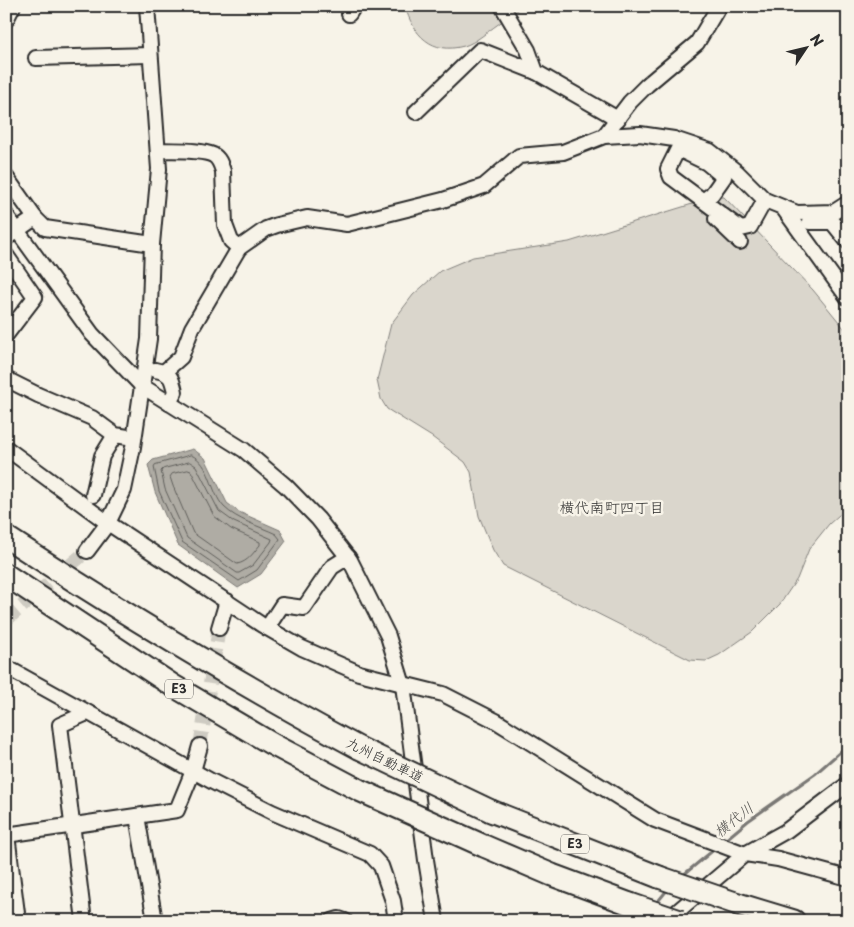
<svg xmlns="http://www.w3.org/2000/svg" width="854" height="927" font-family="'Playpen Sans','Klee One',sans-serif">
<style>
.green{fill:#dad6cc;stroke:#82807c}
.water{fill:#afaca4;stroke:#7a7874}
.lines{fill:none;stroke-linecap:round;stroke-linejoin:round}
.shore{stroke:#605f5b;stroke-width:1}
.stream{stroke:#7a7874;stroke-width:3}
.minor-tunnel{stroke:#cecbc2;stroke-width:14;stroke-dasharray:14 7;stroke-linecap:butt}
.minor-casing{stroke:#2b2b2b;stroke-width:18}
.highway-casing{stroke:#2b2b2b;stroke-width:25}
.minor{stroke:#f7f3e8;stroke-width:14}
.highway{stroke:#f7f3e8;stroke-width:21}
.highway-bridge-casing{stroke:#2b2b2b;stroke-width:25;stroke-linecap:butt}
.highway-bridge{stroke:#f7f3e8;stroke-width:21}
.labels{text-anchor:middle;stroke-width:5;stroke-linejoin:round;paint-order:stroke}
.shield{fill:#f7f3e8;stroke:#686764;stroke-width:1}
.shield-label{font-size:12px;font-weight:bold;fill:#2b2b2b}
.street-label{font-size:14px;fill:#2b2b2b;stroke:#f7f3e8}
.neighbourhood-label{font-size:15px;fill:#2b2b2b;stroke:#f7f3e8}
.water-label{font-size:15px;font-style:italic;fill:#53524f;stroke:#f7f3e8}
</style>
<rect width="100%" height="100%" fill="#f7f3e8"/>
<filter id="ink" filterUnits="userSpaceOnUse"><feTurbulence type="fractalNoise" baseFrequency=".02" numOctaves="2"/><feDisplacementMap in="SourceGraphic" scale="10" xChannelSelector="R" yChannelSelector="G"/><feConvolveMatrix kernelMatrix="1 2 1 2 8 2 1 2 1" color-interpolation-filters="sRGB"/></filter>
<g filter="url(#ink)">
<!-- green -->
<g class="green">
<path d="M 405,6 L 521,6 C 514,14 505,19 497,25 C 487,32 475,43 464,46 C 432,55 413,35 405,6 Z"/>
<polygon points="715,197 724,197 813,290 848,333 848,507 829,524 809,549 797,579 780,604 752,632 719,655 706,661 690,660 503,566 493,550 479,516 471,472 465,462 432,437 387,409 381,399 377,380 391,324 413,295 440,271 473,257 569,242"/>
</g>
<!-- water -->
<polygon class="water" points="193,449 205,458 227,503 239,512 280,530 286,541 261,574 238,588 178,545 155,492 148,465 153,460"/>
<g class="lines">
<!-- shore -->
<g class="shore">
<path d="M 191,455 C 211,463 210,492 224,507 C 237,520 259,526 276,534 L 280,539 L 257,570 L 239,581 L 182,542 L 159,491 L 154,467 L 155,465 Z"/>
<polygon points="190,462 196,466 219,511 234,522 272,539 271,542 253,565 239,573 237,573 187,538 165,489 161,471 163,469"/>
<path d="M 188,470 L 191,471 L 214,516 L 231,529 L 260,542 L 260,545 C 253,553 248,562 237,564 L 193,533 L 173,486 L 170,477 L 172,474 Z"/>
</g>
<!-- stream -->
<g class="stream">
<polyline points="724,841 748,821 815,774 848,745"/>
<polyline points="682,876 716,848"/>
<polyline points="655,905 668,889"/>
</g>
<!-- minor-tunnel -->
<g class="minor-tunnel">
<polyline points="6,620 87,551"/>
<polyline points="200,746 219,628"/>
</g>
<!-- minor casing -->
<g class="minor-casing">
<g id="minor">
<polyline points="502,6 528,50 536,72 618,119"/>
<polyline points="349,14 354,6"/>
<polyline points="6,20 13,6"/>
<polyline points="36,58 150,55"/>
<polyline points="416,112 480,50 536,72"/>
<polyline points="604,136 630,102 647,85 697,43 719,6"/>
<path d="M 158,150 C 172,151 200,149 213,155 C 219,158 221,165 223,171 L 225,225 L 231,241 L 239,248"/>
<polyline points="6,177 35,218 45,228 152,244"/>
<polyline points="703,201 712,194 724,177 707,163 678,149 668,169 671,177 741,229 750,227 765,200"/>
<polyline points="783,208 848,298"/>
<polyline points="6,215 92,334 142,386 244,450 286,486 318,519 350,560 388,636 403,685 426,860 436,921"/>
<polyline points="716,219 740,242"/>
<polyline points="809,222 832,222 848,242"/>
<polyline points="6,238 35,218"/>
<polyline points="6,255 35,297 6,335"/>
<path d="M 155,370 C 171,373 172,378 175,392 L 169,403"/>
<polyline points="164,372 181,357 192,328 239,248 266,229 277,225 307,218 347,224 443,200 484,186 519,156 563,152 604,136 640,134 674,139 710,151 737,172 765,200 797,213 834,212 848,203"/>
<polyline points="6,379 38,395 92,418 115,435 134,438"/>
<polyline points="6,448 108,523 262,625 302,648 359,673 443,694 496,721 655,820 745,854 778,859 848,878"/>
<polyline points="93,495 102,456 115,435"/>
<polyline points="87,551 108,523 124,490 133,447 149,339 152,244 159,169 147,6"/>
<polyline points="219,628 227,601"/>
<polyline points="267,628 282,605 304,608 332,567 348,557"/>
<polyline points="6,667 213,782 272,812 370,854 381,866 393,901 396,921"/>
<polyline points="137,816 155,921"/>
<polyline points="6,835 177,810 193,771 200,746"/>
<polyline points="7,835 18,921"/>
<polyline points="84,921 60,725 87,713"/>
<polyline points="332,921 339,919 345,921"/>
<polyline points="666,921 745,854 786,831 848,784"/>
</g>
</g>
<!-- highway casing -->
<g class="highway-casing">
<g id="highway">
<path d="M 6,537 C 121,612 238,683 359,748"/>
<polyline points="6,575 172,685 272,744 359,790"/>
<polyline points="491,811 659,877"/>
<polyline points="484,846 552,875 630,904"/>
<polyline points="738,904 794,921"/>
</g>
</g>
<!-- minor -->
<use href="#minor" class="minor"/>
<!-- highway -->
<use href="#highway" class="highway"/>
<!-- highway-bridge casing -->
<g class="highway-bridge-casing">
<g id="highway-bridge">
<polyline points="359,748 491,811"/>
<polyline points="359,790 484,846"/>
<polyline points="659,877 738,904"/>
<polyline points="630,904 680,921"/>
</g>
</g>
<!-- highway-bridge -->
<use href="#highway-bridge" class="highway-bridge"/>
</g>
</g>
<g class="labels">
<!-- shield labels -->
<g class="shield">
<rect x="165" y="679.5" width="28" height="19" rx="4"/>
<rect x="561" y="834.5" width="28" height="19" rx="4"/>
</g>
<g class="shield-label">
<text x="179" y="693">E3</text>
<text x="575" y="848">E3</text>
</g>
<!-- street labels -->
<g class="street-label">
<text transform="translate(385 760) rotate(26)" y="5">九州自動車道</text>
</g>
<!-- neighbourhood labels -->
<g class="neighbourhood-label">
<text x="612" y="513">横代南町四丁目</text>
</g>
<!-- water labels -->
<g class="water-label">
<text transform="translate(734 820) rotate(-38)" y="5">横代川</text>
</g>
</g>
<!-- margin -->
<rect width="854" height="927" fill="none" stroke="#f7f3e8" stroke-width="25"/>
<rect x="12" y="12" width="829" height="902" fill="none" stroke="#2b2b2b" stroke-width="2" filter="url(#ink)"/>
<!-- north arrow -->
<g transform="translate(806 48) rotate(55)" stroke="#f7f3e8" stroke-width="4" paint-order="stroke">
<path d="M0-4L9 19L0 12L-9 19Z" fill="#2b2b2b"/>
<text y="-8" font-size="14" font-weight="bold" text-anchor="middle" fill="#2b2b2b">N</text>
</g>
</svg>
